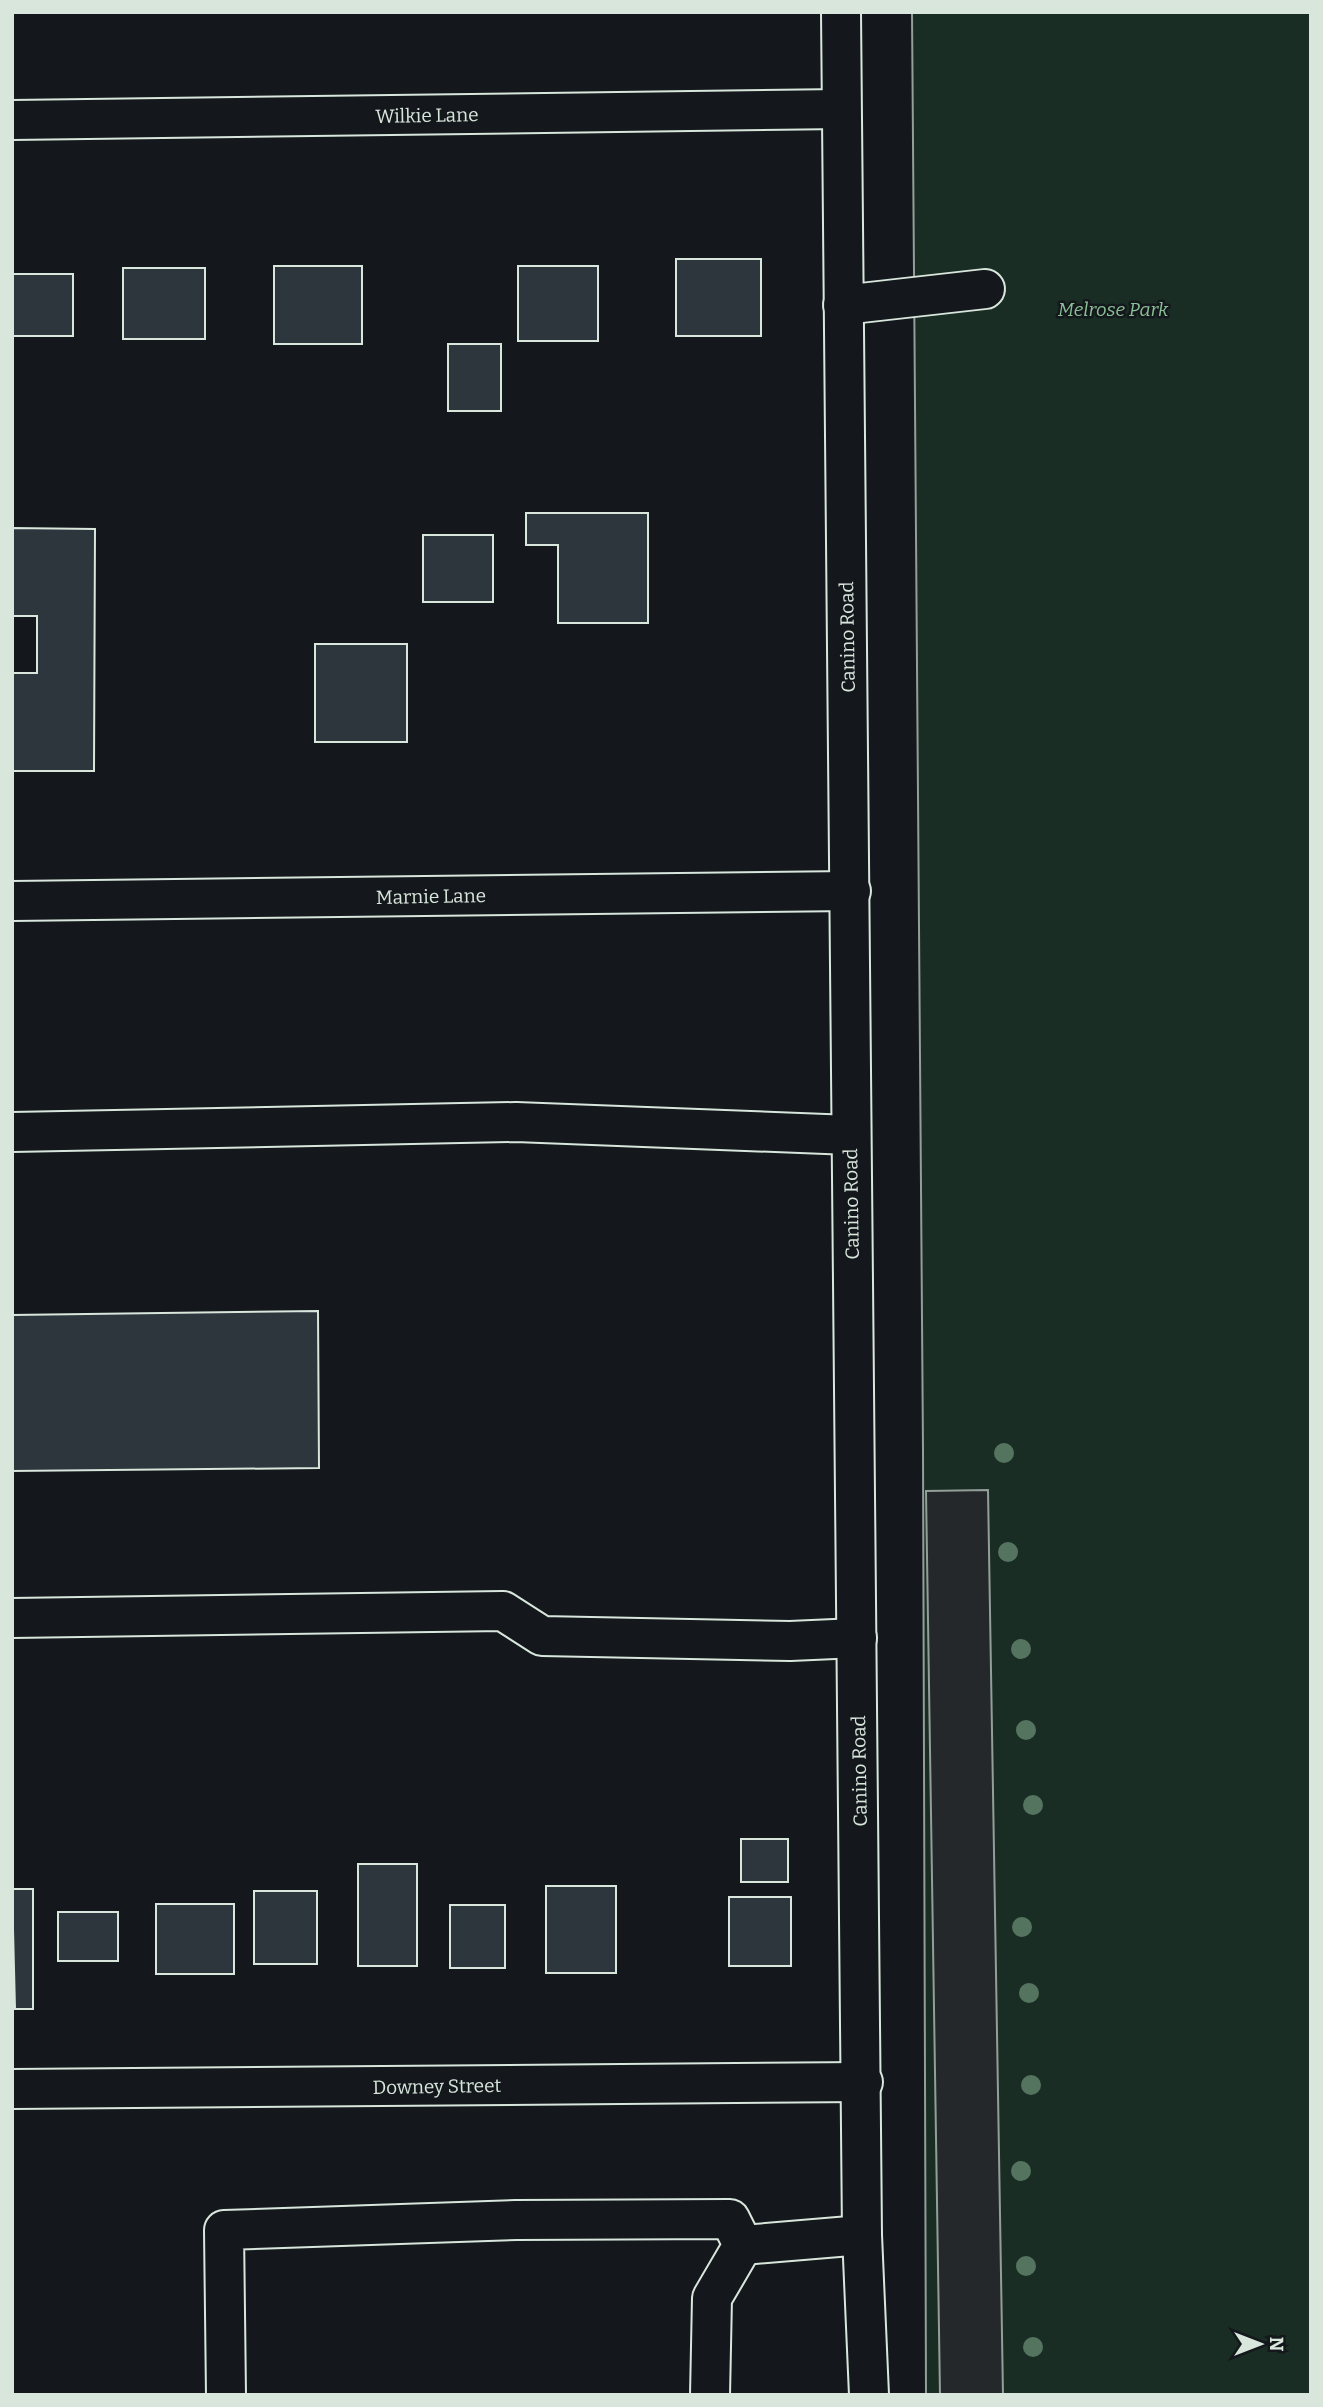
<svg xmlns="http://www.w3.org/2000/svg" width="1323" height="2407" font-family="Bitter,serif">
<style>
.green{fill:#1a2d24;stroke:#939e99;stroke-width:2}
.parking{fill:#24282b;stroke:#939e99;stroke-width:2}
.building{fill:#2c363c;stroke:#d8e6dc;stroke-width:2}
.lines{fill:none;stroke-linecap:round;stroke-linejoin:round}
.minor-casing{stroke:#d8e6dc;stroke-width:42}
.minor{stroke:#14181c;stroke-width:38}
.tree{fill:#55745f}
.labels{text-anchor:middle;stroke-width:5;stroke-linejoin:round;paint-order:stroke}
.street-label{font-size:19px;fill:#d8e6dc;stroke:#14181c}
.park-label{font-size:19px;font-style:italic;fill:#8ac095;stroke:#14181c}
</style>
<rect width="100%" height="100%" fill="#14181c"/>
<!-- green -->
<polygon class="green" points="912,12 1311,12 1311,2395 926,2395 923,1449"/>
<!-- parking -->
<polygon class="parking" points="988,1490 1003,2395 940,2395 926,1491"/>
<!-- building -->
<g class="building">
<rect x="676" y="259" width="85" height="77"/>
<rect x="274" y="266" width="88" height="78"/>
<rect x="518" y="266" width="80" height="75"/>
<rect x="123" y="268" width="82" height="71"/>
<rect x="12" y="274" width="61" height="62"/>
<rect x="448" y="344" width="53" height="67"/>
<polygon points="526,513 648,513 648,623 558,623 558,545 526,545"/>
<polygon points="12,528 95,529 94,771 12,771 12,673 37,673 37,616 12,616"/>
<rect x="423" y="535" width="70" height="67"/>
<rect x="315" y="644" width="92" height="98"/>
<polygon points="318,1311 319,1468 12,1471 12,1315"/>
<rect x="741" y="1839" width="47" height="43"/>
<rect x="358" y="1864" width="59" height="102"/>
<rect x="546" y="1886" width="70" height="87"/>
<polygon points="12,1889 33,1889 33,2009 15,2009"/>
<rect x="254" y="1891" width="63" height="73"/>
<rect x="729" y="1897" width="62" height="69"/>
<rect x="156" y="1904" width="78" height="70"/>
<rect x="450" y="1905" width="55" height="63"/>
<rect x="58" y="1912" width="60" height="49"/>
</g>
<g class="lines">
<!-- minor casing -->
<g class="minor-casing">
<g id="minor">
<polyline points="841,12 862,2235 869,2395"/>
<polyline points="12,120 841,109"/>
<polyline points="843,305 985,289"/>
<polyline points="12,901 851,891"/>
<polyline points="12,1132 516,1122 851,1135"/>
<polyline points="12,1618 503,1611 542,1636 790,1641 857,1638"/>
<polyline points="12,2089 863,2082"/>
<polyline points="743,2245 862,2235"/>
<polyline points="226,2395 224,2230 516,2220 730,2219 743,2245 712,2298 710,2395"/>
</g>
</g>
<!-- minor -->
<use href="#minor" class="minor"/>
</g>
<!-- trees -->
<g class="tree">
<circle cx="1004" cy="1453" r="10"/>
<circle cx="1008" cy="1552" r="10"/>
<circle cx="1021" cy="1649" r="10"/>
<circle cx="1026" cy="1730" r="10"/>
<circle cx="1033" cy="1805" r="10"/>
<circle cx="1022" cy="1927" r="10"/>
<circle cx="1029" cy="1993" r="10"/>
<circle cx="1031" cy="2085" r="10"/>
<circle cx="1021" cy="2171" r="10"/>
<circle cx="1026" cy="2266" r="10"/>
<circle cx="1033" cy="2347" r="10"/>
</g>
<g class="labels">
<!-- street labels -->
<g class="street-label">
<text transform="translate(427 115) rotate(-1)" y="7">Wilkie Lane</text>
<text transform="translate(847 637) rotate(-91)" y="7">Canino Road</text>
<text transform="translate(431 896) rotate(-1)" y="7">Marnie Lane</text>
<text transform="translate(851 1204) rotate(-91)" y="7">Canino Road</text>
<text transform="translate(859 1771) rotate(-91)" y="7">Canino Road</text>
<text transform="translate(437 2086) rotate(-1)" y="7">Downey Street</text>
</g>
<!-- park labels -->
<g class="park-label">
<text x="1113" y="316">Melrose Park</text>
</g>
</g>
<!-- border -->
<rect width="1323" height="2407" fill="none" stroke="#d8e6dc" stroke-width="28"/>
<!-- north arrow -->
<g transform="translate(1260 2344) rotate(90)" stroke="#14181c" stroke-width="5" paint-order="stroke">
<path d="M0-5L12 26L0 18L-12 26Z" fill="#d8e6dc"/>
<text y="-10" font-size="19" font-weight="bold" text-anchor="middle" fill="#d8e6dc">N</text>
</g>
</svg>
